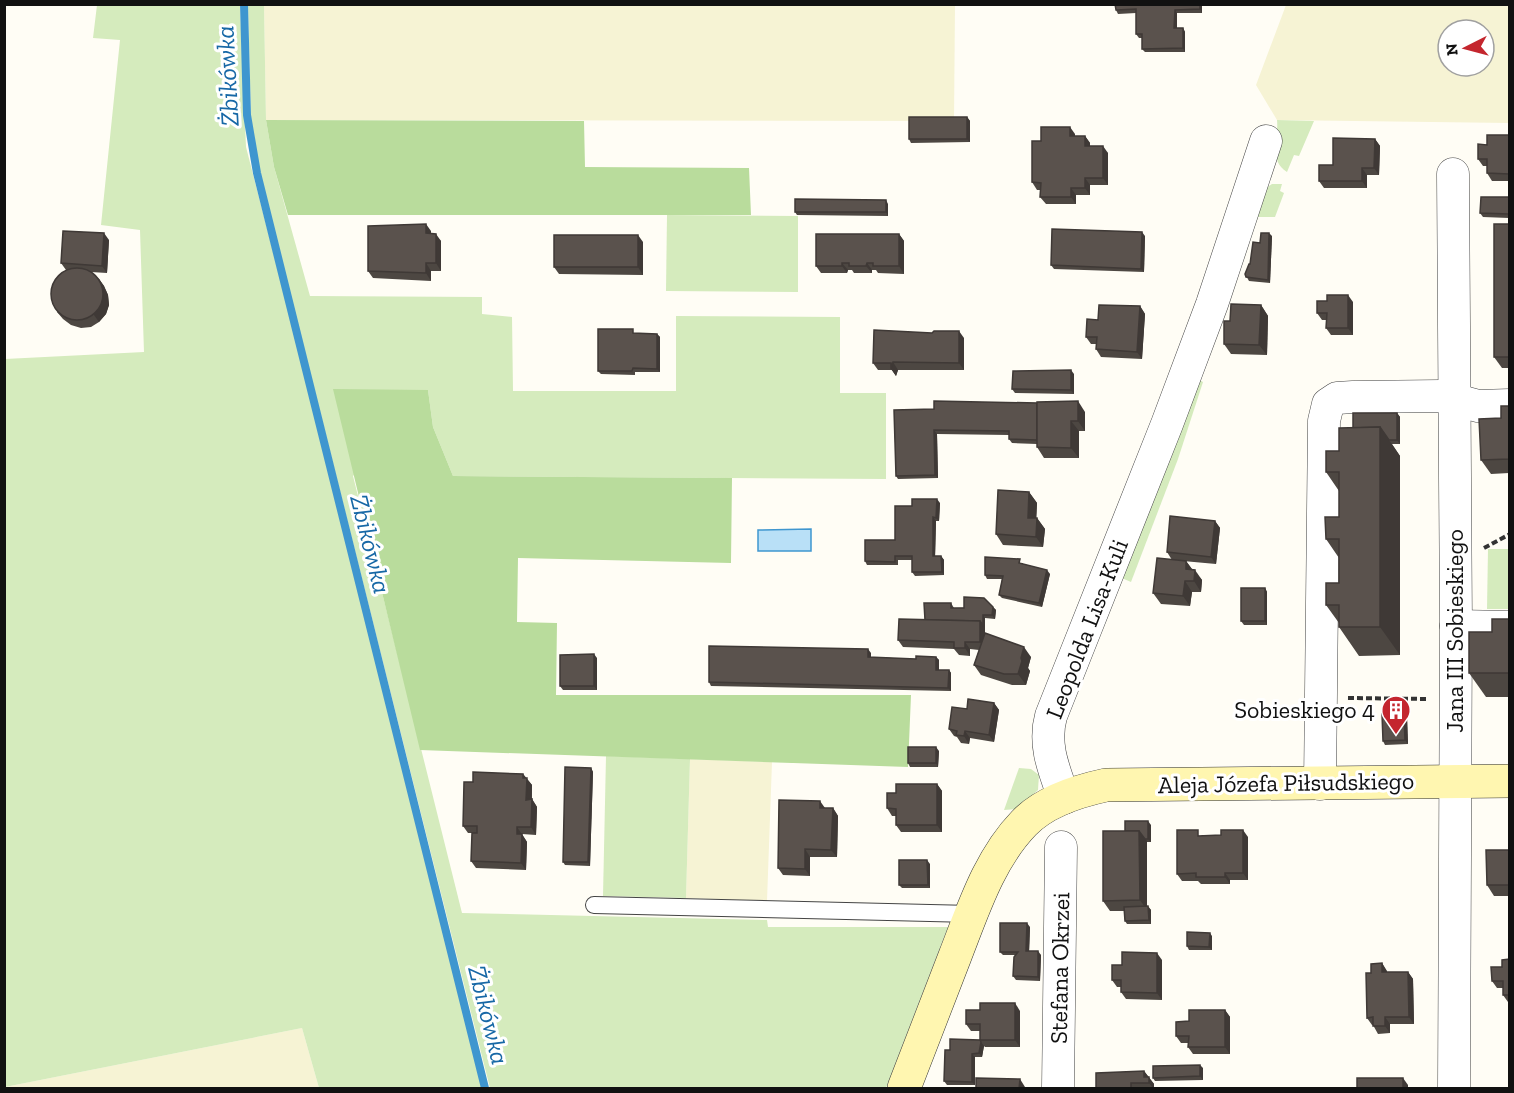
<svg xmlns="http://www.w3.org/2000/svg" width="1514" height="1093" font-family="'Zilla Slab',serif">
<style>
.farmland{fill:#f6f3d4;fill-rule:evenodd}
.green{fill:#d5ebbd}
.forest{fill:#b9dc9c}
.water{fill:#b9e0f7;stroke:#3f96cf;stroke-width:1.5}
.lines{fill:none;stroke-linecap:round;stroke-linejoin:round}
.stream{stroke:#3f96cf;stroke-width:8}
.lane-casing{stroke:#444;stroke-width:18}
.street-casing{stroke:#444;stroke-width:33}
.secondary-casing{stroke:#333;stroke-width:34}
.path{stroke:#333;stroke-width:4;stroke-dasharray:6 3;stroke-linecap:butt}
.lane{stroke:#fff;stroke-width:16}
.street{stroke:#fff;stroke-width:32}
.secondary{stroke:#fff6b0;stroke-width:33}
.wall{fill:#4d4742}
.shaded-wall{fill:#3f3936}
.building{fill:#5a524d;stroke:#3f3936;stroke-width:1.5}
.labels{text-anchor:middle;stroke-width:6;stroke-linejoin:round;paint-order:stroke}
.street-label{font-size:24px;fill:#111;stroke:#fff}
.poi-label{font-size:24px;fill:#111;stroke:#fff;text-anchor:end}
.water-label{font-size:26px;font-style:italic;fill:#1768a6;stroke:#fff}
</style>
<rect width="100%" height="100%" fill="#fffdf5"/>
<!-- farmland -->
<g class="farmland">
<polygon points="264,5 955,5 954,121 266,120"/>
<path d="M 1286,5 L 1509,5 L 1509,123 L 1277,120 L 1256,85 ZM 1448,30 L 1484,30 L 1484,66 L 1448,66 Z"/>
<polygon points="690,759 772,762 767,901 686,898"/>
<polygon points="302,1028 319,1088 5,1088 5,1087"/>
</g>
<!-- green -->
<g class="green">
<polygon points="97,5 240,5 246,147 299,352 482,1088 319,1088 302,1028 5,1087 5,359 144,352 140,230 101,225 120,40 93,38"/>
<polygon points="248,5 264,5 266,120 274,167 310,296 482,297 482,314 512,317 513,391 676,391 676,316 840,317 840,393 886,393 886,479 453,476 433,427 428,390 353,476 462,913 767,920 768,927 948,927 886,1088 490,1088 259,169 251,118"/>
<path d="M 1277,120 L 1314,121 L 1299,156 L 1294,155 L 1287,172 C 1268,160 1279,140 1277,120 Z"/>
<polygon points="1272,184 1282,184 1280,191 1284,193 1275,217 1258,217 1257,220 1250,216 1263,190"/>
<polygon points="667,215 798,216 798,292 666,291"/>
<polygon points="1199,380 1203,382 1178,459 1131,582 1117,576"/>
<polygon points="1488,549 1509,549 1509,609 1487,609"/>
<polygon points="606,756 690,759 686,898 603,896"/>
<polygon points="1019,768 1031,769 1039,775 1038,790 1017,809 1004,810"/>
</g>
<!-- forest -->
<g class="forest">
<polygon points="266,120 584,121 585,167 749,168 751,215 288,215 274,167"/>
<polygon points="333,389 428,390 433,427 453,476 732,478 731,563 518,558 517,622 557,623 556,695 911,695 908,767 420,750"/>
</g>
<!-- water -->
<polygon class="water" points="811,529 811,551 758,551 758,530"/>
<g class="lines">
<!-- stream -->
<polyline class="stream" points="244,4 247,115 257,173 485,1088"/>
<!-- lane casing -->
<g class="lane-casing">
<polyline id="lane" points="594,905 972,914"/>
</g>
<!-- street casing -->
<g class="street-casing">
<g id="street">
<polyline points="1453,174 1456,626 1454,1088"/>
<polyline points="1456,626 1510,627"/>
<polyline points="1320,784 1324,421 1328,404 1337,398 1353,397 1441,396 1478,406 1510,405"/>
<path d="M 1064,798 C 1054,770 1043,745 1051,716 L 1167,424 L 1212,304 L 1266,141"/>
<polyline points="1058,1088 1061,847"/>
</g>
</g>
<!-- secondary casing -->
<g class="secondary-casing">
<path id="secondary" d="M 904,1088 C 921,1044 938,1000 955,956 C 973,910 989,859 1024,823 C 1045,801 1078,791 1106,785 L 1510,781"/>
</g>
<!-- path -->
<g class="path">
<polyline points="1484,548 1510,534"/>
<polyline points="1348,698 1428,699"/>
</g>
<!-- lane -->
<use href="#lane" class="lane"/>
<!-- street -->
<use href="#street" class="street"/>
<!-- secondary -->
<use href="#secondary" class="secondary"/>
</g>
<!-- wall -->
<g class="wall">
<polygon points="1202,4 1202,13 1177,13 1177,28 1183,28 1185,32 1185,52 1145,52 1142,49 1142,38 1139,38 1136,34 1136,13 1118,14 1116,10"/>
<polygon points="967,117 970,121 970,142 911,143 909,139"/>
<polygon points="1075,134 1075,136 1085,136 1090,143 1090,146 1108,153 1108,185 1090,185 1090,195 1076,195 1076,204 1046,204 1040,197 1041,190 1037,190 1032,182 1041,141"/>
<polygon points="1509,135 1509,181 1492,181 1487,173 1487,166 1483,166 1478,159 1487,145"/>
<polygon points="1375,139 1380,146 1379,175 1367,175 1367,188 1324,188 1319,181 1333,165"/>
<polygon points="1509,197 1509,218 1483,217 1480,213"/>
<polygon points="888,204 888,216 797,215 795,212"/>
<polygon points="1509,224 1509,368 1502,368 1494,357"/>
<polygon points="431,231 431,233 441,241 441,271 431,271 431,281 373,278 368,271"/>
<polygon points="899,234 904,241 904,274 878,273 876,270 872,270 872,273 854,273 852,270 848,270 847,273 821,273 816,266"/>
<polygon points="1145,236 1144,272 1054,269 1051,265"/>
<polygon points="1272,236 1270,283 1249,281 1245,274 1260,243"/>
<polygon points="109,240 107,273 91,272 99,279 104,286 108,295 109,305 106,314 99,322 91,327 81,328 71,325 63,319 57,312 67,270 66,270 61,263"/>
<polygon points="643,242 643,275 559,274 554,267"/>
<polygon points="1353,302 1353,335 1331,335 1326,328 1327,320 1322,320 1317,313"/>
<polygon points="1261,305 1268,316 1267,355 1231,354 1224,344"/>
<polygon points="1140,306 1145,314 1142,359 1101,357 1096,349 1096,344 1091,344 1086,337 1098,320"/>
<polygon points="636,333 657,334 660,337 660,372 635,372 635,375 601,374 598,371"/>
<polygon points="964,338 964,370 898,370 896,376 892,370 878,370 873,363"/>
<polygon points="1074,374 1074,394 1015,393 1012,389"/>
<polygon points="1509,406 1509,473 1491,474 1481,460"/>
<polygon points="894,410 1085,412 1085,431 1079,431 1079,458 1044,458 1037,447 1037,444 1012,443 1009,439 1009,435 937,434 938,478 898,479 896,476"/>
<polygon points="1397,413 1400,417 1400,444 1392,444 1400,456 1400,655 1359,656 1339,627 1339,623 1326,605 1339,583 1339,558 1326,539 1339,517 1339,491 1326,472 1353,428"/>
<polygon points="1029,492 1037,503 1036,518 1037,518 1045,529 1043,547 1003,545 996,534"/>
<polygon points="940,503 939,521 936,521 935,556 941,556 944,560 944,575 915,576 912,572 912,560 898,560 898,565 867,565 865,561 895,540 912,506"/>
<polygon points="1215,521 1220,528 1216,564 1172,560 1167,552"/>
<polygon points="1186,561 1192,569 1202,580 1201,592 1192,592 1190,606 1161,604 1153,593"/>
<polygon points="1023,563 1023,564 1050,574 1042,607 1002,598 999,595 1002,579 987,579 985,575"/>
<polygon points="1265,588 1267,592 1267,625 1244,625 1241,621"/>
<polygon points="951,603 954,608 993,607 996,610 995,619 985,618 985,634 1031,657 1028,668 1030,671 1026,685 1012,685 981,675 974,665 979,650 970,649 970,656 959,655 954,649 903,647 898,640 925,620"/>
<polygon points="1509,619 1509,697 1486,697 1469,673 1492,632"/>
<polygon points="871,653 871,657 916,659 936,657 939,660 939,670 949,670 951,673 951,691 711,686 709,682"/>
<polygon points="597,658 597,690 563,690 560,686"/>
<polygon points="994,703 999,710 994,742 970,738 969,744 961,743 957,737 954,736 949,729 967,709"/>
<polygon points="1404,714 1407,717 1408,744 1385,745 1383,741"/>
<polygon points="939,751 938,767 910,767 908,763"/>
<polygon points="591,768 593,772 590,866 565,865 563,862"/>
<polygon points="523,774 532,785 532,799 537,807 536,835 522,834 527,842 526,870 476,868 471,861 472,833 468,833 463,826 473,782"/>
<polygon points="937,784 942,791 942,832 901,832 896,825 896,816 892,816 887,808 896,793"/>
<polygon points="825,808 833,808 838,816 837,857 810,857 810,876 783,875 778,868"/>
<polygon points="1151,825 1151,842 1147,842 1147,906 1151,910 1151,924 1127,924 1125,921 1124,911 1110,911 1103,901 1124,831"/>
<polygon points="1202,835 1248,837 1248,880 1230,880 1230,884 1201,884 1198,881 1182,881 1177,874"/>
<polygon points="1509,850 1509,896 1494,896 1487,885"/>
<polygon points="930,864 930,888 902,888 899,885"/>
<polygon points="1030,927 1029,951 1041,955 1040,981 1016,980 1013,976 1015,955 1003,955 1000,952"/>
<polygon points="1212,936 1212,950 1189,950 1187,946"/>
<polygon points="1509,959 1509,1002 1508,1002 1503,995 1503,988 1497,988 1492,981 1502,967"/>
<polygon points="1162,960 1162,1000 1126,999 1121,992 1121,987 1117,987 1112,980 1122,965"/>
<polygon points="1382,963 1387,972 1408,972 1413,979 1414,1024 1390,1024 1390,1033 1378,1034 1373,1025 1372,1025 1367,1018 1371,973"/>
<polygon points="1225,1010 1230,1017 1230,1054 1193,1054 1188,1047 1188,1043 1181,1043 1176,1036 1189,1021"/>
<polygon points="1020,1011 1020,1047 985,1047 984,1046 982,1057 975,1057 975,1085 947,1085 944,1081 950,1050 980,1040 980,1031 971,1031 966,1024"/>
<polygon points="1203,1068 1203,1080 1155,1081 1153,1078"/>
<polygon points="1144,1071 1154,1084 1154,1089 1096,1089"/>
</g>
<!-- shaded-wall -->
<g class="shaded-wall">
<polygon points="1200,4 1202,4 1202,13 1200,9"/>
<polygon points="1175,10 1177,13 1177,32 1174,28"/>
<polygon points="1183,28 1185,32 1185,52 1183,48"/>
<polygon points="967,117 970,121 970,142 967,139"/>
<polygon points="1070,127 1075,134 1075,143 1070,136"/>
<polygon points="1085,136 1090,143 1090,153 1085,146"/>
<polygon points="1375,139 1380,146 1379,175 1374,168"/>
<polygon points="1103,146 1108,153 1108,185 1103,178"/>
<polygon points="1362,168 1367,175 1367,188 1362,181"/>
<polygon points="1085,178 1090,185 1090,195 1085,188"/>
<polygon points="1071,188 1076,195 1076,204 1071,197"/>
<polygon points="886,200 888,204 888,216 886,212"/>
<polygon points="426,224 431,231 431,241 426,233"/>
<polygon points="1142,232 1145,236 1144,272 1141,269"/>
<polygon points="104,233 109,240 107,273 102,266"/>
<polygon points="1269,233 1272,236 1270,283 1268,280"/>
<polygon points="436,234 441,241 441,271 436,263"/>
<polygon points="899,234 904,241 904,274 899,266"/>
<polygon points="638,235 643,242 643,275 638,267"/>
<polygon points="426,263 431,271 431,281 426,273"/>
<polygon points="842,263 848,270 847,273 842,266"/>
<polygon points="867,263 872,270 872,273 866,266"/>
<polygon points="99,279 104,286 108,295 109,305 106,314 99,322 94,315"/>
<polygon points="1348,295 1353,302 1353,335 1348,328"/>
<polygon points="1261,305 1268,316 1267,355 1259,345"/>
<polygon points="1140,306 1145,314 1142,359 1137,352"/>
<polygon points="959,331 964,338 964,370 959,363"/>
<polygon points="657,334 660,337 660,372 657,369"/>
<polygon points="893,362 898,370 896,376 891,369"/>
<polygon points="1071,370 1074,374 1074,394 1071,390"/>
<polygon points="1078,401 1085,412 1085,431 1078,421"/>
<polygon points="1397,413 1400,417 1400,444 1397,440"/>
<polygon points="1071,421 1079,431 1079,458 1071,448"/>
<polygon points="1380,427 1400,456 1400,655 1380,627"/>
<polygon points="934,430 937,434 938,478 935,475"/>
<polygon points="1029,492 1037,503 1036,528 1028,518"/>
<polygon points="937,499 940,503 939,521 936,518"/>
<polygon points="933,517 936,521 935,560 933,556"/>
<polygon points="1037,518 1045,529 1043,547 1036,537"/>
<polygon points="1215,521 1220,528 1216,564 1211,557"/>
<polygon points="941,556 944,560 944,575 942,572"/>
<polygon points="1186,561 1194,572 1186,569"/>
<polygon points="1047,570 1050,574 1042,607 1039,603"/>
<polygon points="1195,570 1202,580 1201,592 1194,581"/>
<polygon points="1185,581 1192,592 1190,606 1183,596"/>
<polygon points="1265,588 1267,592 1267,625 1265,621"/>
<polygon points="993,607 996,610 995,619 992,615"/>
<polygon points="983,615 985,618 985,650 980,642 980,621"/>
<polygon points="965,642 970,649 970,656 965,648"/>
<polygon points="1024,647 1031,657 1028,668 1030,671 1026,685 1018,674 1021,658"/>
<polygon points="868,649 871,653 871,661 868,657"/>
<polygon points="594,654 597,658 597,690 594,686"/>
<polygon points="936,657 939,660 939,673 936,670"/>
<polygon points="949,670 951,673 951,691 948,688"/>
<polygon points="994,703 999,710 994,742 989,735"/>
<polygon points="1404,714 1407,717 1408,744 1405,740"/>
<polygon points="965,731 970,738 969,744 964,736"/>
<polygon points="936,747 939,751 938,767 936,763"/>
<polygon points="591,768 593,772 590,866 588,862"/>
<polygon points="523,774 532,785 531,807 526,800"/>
<polygon points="937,784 942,791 942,832 937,825"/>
<polygon points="532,799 537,807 536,835 531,827"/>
<polygon points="820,801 825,808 820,808"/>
<polygon points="833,808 838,816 837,857 831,850"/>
<polygon points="1148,821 1151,825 1151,842 1148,839"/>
<polygon points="517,827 527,842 526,870 521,863 517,834"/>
<polygon points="1243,830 1248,837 1248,880 1243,873"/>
<polygon points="1139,831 1147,841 1147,910 1140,900"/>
<polygon points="805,849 810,857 810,876 805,869"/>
<polygon points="927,860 930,864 930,888 928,885"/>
<polygon points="1225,873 1230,880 1230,884 1225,877"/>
<polygon points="1148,906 1151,910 1151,924 1149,920"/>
<polygon points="1027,923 1030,927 1029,954 1026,951"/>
<polygon points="1210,933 1212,936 1212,950 1209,947"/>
<polygon points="1038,951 1041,955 1040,981 1038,977"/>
<polygon points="1157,953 1162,960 1162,1000 1157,993"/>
<polygon points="1382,963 1387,971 1387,979 1382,972"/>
<polygon points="1408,972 1413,979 1414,1024 1409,1017"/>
<polygon points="1015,1003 1020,1011 1020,1047 1015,1040"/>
<polygon points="1225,1010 1230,1017 1230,1054 1225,1047"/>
<polygon points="1385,1017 1390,1024 1390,1033 1385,1026"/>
<polygon points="981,1042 984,1046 982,1057 979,1053"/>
<polygon points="972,1054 975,1057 975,1085 972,1082"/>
<polygon points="1200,1065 1203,1068 1203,1080 1200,1076"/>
<polygon points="1144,1071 1154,1084 1154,1089 1144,1077"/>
<polygon points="1403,1078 1408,1085 1408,1089 1403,1089"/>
<polygon points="1020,1079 1025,1087 1025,1089 1019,1089"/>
</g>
<!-- building -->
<g class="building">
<polygon points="1115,4 1200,4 1200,9 1175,10 1174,28 1183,28 1183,48 1142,49 1142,34 1136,34 1136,9 1116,10"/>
<rect x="909" y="117" width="58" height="22"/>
<polygon points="1041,127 1070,127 1070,136 1085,136 1085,146 1103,146 1103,178 1085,178 1085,188 1071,188 1071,197 1040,197 1041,183 1032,182 1032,141 1041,141"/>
<polygon points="1487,135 1509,135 1509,174 1487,173 1487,159 1478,159 1478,144 1487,145"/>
<polygon points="1333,138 1375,139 1374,168 1362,168 1362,181 1319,181 1319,165 1333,165"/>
<polygon points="1481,197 1509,197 1509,214 1480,213"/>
<polygon points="795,199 886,200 886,212 795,212"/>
<polygon points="426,224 426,233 436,234 436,263 426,263 426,273 368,271 368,226"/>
<rect x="1494" y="224" width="15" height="133"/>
<polygon points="1052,229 1142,232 1141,269 1051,265"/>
<polygon points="63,231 104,233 102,266 61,263"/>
<polygon points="1261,233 1269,233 1268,280 1246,277 1245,274 1249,264 1250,264 1253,242 1260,243"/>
<polygon points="816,234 899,234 899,266 873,266 873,263 867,263 866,266 849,266 849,263 842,263 842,266 816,266"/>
<rect x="554" y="235" width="84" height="32"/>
<circle cx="77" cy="294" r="26"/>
<polygon points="1327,295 1348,295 1348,328 1326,328 1327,313 1317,313 1317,301 1327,301"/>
<polygon points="1231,304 1261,305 1259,345 1224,344 1224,321 1230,321"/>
<polygon points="1099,305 1140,306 1137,352 1096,349 1097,337 1086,337 1087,319 1098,320"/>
<polygon points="598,329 633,329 633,333 657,334 657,369 633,368 632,371 598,371"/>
<polygon points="874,330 932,333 934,331 959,331 959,363 893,362 891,369 891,363 873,363"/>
<polygon points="1071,370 1071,390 1012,389 1013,371"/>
<polygon points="934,401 1037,403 1037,440 1009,439 1009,431 934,430 935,475 896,476 894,410 934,409"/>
<polygon points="1078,401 1078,421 1071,421 1071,448 1037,447 1037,402"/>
<polygon points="1501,406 1509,406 1509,459 1481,460 1479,419 1501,418"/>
<polygon points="1353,413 1397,413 1397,440 1389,440 1380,427 1353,428"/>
<polygon points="1380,427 1380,627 1339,627 1339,605 1326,605 1326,583 1339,583 1339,539 1326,539 1325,517 1339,517 1339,472 1326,472 1326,451 1339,451 1339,428"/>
<polygon points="998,490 1029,492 1028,518 1037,518 1036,537 996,534"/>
<polygon points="912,499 937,499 936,518 933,517 933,556 941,556 942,572 912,572 912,556 895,556 895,562 865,561 865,540 895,540 895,506 912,506"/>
<polygon points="1170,516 1215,521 1211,557 1167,552"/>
<polygon points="985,557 1020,559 1019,563 1047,570 1039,603 999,595 1003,576 985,575"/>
<polygon points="1157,558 1186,561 1186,569 1195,570 1194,581 1185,581 1183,596 1153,593"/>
<rect x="1241" y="588" width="24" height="33"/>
<polygon points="964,597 984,598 993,607 992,615 983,615 983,625 980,621 925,620 924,603 951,603 951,608 964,608"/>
<polygon points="899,619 980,621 980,642 965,642 965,648 954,648 954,642 898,640"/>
<polygon points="1492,619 1509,619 1509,673 1469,673 1469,632 1492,632"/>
<polygon points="985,633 1024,647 1021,658 1022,661 1018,674 1004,674 974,665"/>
<polygon points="709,646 868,649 868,657 916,659 916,656 936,657 936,670 949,670 948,688 709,682"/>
<polygon points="594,654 594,686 560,686 560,655"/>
<polygon points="968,699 994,703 989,735 965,731 964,736 956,735 957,731 949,729 952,707 967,709"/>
<polygon points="1382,714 1404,714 1405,740 1383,741"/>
<rect x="908" y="747" width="28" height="16"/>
<polygon points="565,767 591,768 588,862 563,862"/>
<polygon points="473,772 523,774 523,778 527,778 526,800 532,799 531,827 517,827 517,834 522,834 521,863 471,861 472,833 477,833 477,826 463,826 464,782 473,782"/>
<polygon points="896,784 937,784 937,825 896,825 896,809 887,808 887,793 896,793"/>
<polygon points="779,800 820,801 820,808 833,808 831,850 805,849 805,869 778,868"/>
<polygon points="1125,821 1148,821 1148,839 1145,839 1139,831 1125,831"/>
<polygon points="1177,830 1198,830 1198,836 1221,835 1221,830 1243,830 1243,873 1225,873 1225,877 1196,877 1196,873 1177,874"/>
<polygon points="1103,831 1139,831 1140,900 1103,901"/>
<polygon points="1486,850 1509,850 1509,885 1487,885"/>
<polygon points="899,860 927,860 928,885 899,885"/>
<polygon points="1148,906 1149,920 1125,921 1124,907"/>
<polygon points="1000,923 1027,923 1026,951 1038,951 1038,977 1013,976 1014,957 1018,952 1000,952"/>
<polygon points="1187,932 1210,933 1209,947 1187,946"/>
<polygon points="1122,952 1157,953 1157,993 1121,992 1121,980 1112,980 1112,965 1122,965"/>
<polygon points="1509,959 1509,995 1503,995 1503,981 1492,981 1491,967 1502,967 1502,960"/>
<polygon points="1382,963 1382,972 1408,972 1409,1017 1385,1017 1385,1026 1373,1026 1373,1017 1367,1018 1366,973 1371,973 1371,964"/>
<polygon points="980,1003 1015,1003 1015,1040 980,1040 980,1024 966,1024 966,1010 980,1010"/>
<polygon points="1189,1010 1225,1010 1225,1047 1188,1047 1189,1036 1176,1036 1176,1022 1189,1021"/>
<polygon points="950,1039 980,1040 981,1042 979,1053 972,1054 972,1082 944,1081 945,1050 950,1050"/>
<polygon points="1200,1065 1200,1076 1153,1078 1153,1066"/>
<polygon points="1144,1071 1144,1077 1149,1077 1149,1083 1131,1083 1131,1089 1096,1089 1096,1073"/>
<polygon points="976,1078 1020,1079 1019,1089 976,1089"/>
<rect x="1357" y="1078" width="46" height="11"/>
</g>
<!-- icons -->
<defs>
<g id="building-pin" transform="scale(1.5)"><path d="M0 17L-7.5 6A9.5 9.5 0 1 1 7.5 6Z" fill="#c4262e" stroke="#fff"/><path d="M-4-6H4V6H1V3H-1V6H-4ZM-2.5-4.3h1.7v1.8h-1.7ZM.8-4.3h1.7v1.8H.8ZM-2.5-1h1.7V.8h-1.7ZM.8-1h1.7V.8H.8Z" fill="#fff"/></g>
</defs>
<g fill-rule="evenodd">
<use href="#building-pin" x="1396" y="710"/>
</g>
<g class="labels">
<!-- street labels -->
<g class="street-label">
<text transform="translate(1087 629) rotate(-69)" y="8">Leopolda Lisa-Kuli</text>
<text transform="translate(1455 631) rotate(-90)" y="8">Jana III Sobieskiego</text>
<text transform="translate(1286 783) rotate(-1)" y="8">Aleja Józefa Piłsudskiego</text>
<text transform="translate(1060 968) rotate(-89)" y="8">Stefana Okrzei</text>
</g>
<!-- poi labels -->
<g class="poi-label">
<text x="1375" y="718">Sobieskiego 4</text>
</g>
<!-- water labels -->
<g class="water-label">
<text transform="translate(227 76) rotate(-93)" y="9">Żbikówka</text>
<text transform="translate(371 544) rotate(76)" y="9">Żbikówka</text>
<text transform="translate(489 1015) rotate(76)" y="9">Żbikówka</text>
</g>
</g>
<!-- border -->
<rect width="1514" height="1093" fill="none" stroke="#111111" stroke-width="12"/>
<!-- north arrow -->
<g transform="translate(1466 48) rotate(264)"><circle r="28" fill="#ffffff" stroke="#a0a0a0" stroke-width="1.5"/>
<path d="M0-4.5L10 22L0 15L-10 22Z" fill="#c4262e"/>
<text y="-9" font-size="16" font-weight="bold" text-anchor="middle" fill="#111111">N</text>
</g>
</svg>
